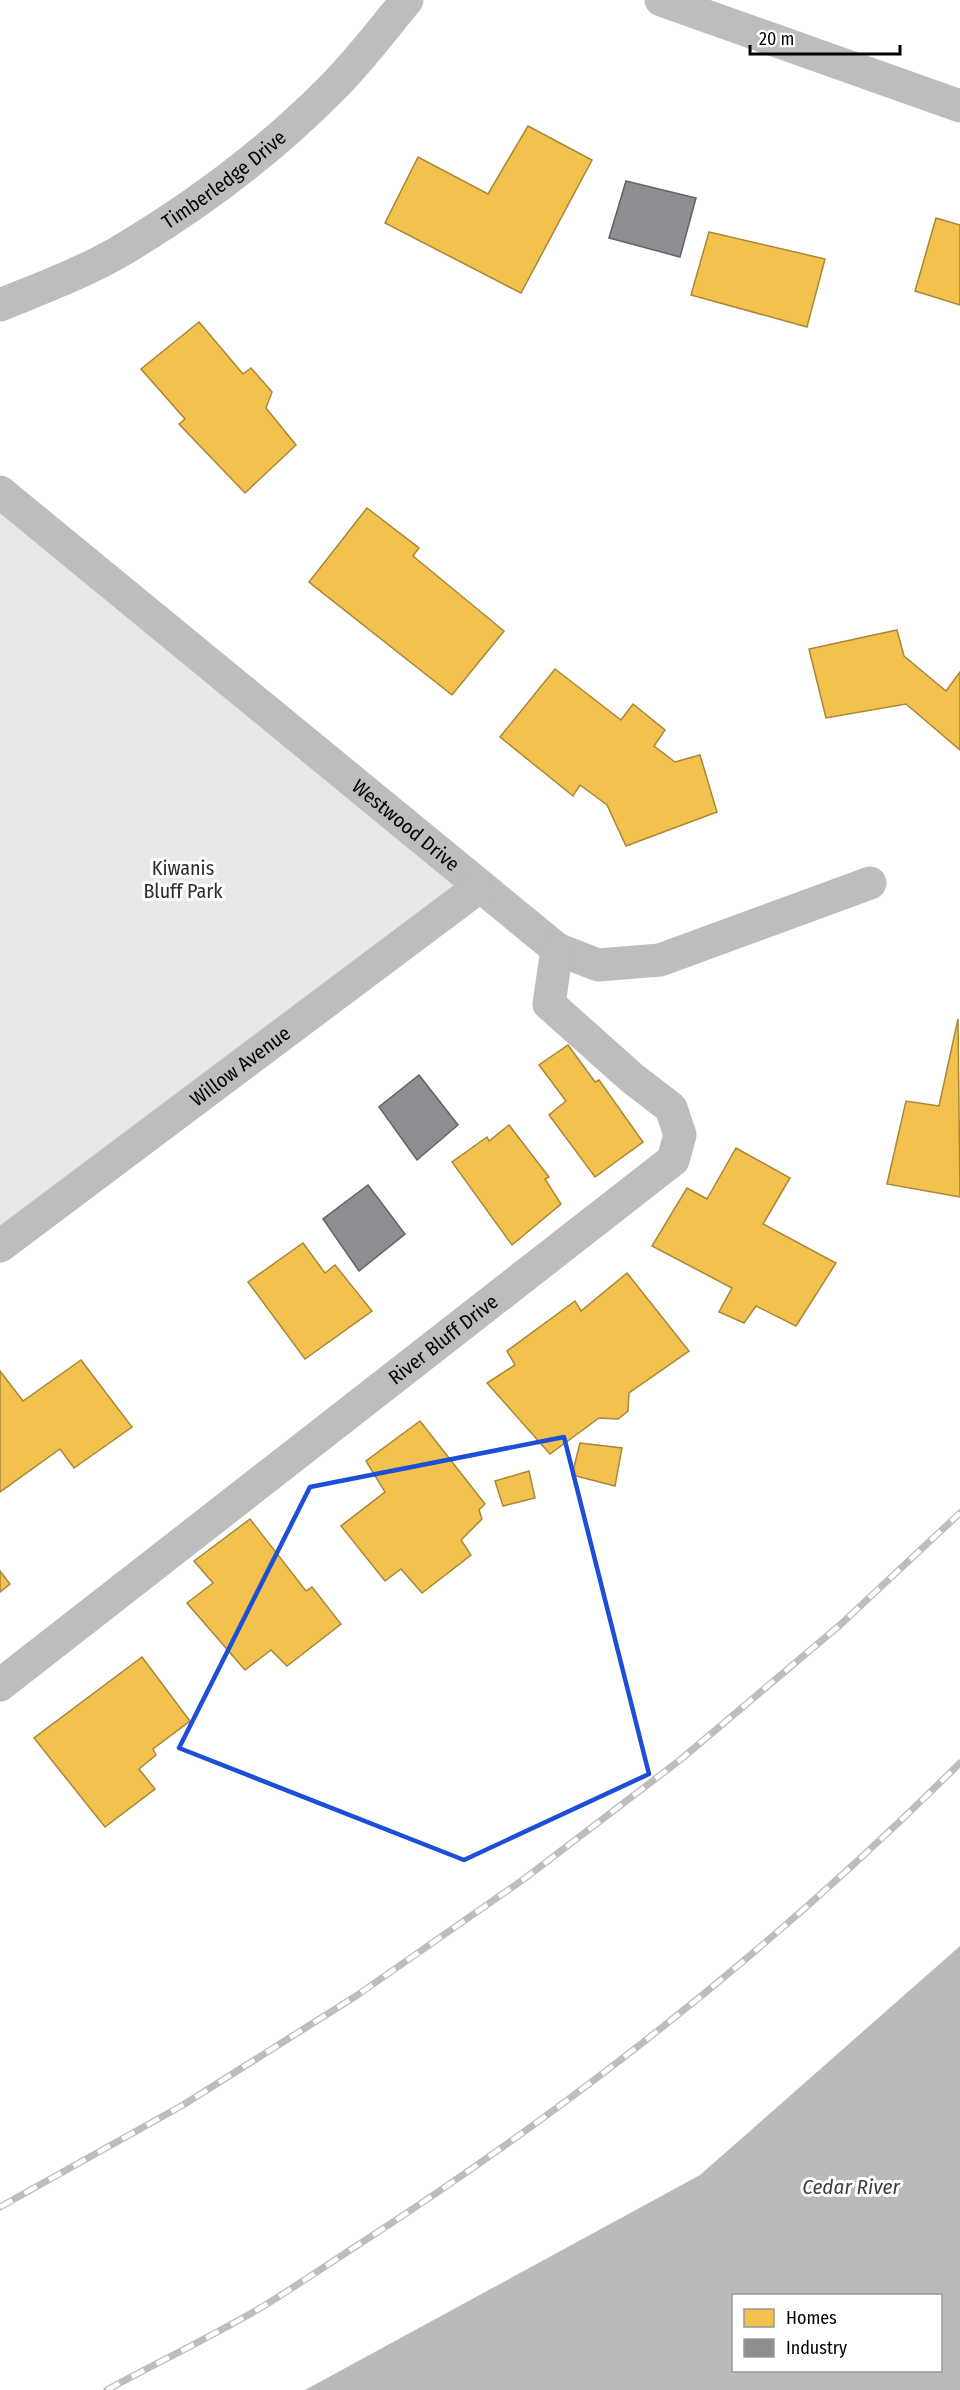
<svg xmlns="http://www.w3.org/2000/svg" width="960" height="2390" font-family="'Fira Sans Condensed',sans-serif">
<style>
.green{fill:#e8e8e8}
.water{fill:#bababa;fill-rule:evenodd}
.homes{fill:#f2c14e;stroke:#a98737;stroke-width:1.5}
.industry{fill:#8d8d92;stroke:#636366;stroke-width:1.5}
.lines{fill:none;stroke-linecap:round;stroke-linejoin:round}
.minor{stroke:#bdbdbd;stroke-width:33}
.rail-casing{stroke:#bdbdbd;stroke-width:7}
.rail{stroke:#fff;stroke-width:4.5;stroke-dasharray:14;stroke-linecap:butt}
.marked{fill:none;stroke:#1d4ed8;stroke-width:4.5;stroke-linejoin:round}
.labels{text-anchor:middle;stroke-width:6;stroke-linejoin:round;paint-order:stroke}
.street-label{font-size:20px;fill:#000;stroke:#fff}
.park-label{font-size:20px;fill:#2d2d2d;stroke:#fff}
.water-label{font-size:21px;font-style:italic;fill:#3e3e3e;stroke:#fff}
</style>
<rect width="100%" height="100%" fill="#fff"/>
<!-- green -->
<polygon class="green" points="0,492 479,887 0,1246"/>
<!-- water -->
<path class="water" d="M 960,1946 L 960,2390 L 305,2390 L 700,2175 ZM 734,2296 L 940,2296 L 940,2370 L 734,2370 Z"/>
<!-- homes -->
<g class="homes">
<polygon points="528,126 592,160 521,293 385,223 418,157 488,194"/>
<polygon points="936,218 960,225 960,305 915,291"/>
<polygon points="709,232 825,259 807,327 691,295"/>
<polygon points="199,322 243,374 251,368 272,392 266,408 296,445 245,493 179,424 185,419 141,369"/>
<polygon points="367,508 419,548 413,556 504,631 452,695 309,582"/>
<polygon points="897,630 904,656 946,691 960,672 960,750 906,704 826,718 809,649"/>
<polygon points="555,669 621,720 633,704 665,730 654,746 675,762 700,755 717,812 626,846 607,805 580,785 573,796 500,737"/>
<polygon points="958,1019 960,1197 887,1184 906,1101 939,1106"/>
<polygon points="568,1045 595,1082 599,1080 643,1142 595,1177 549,1115 566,1101 539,1065"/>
<polygon points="509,1125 549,1177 545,1179 561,1204 512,1245 452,1162 487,1137 489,1141"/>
<polygon points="736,1148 790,1178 763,1224 836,1263 796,1326 756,1306 744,1323 719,1312 732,1288 652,1246 687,1188 707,1199"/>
<polygon points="303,1243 325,1273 335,1265 372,1311 305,1359 248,1282"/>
<polygon points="627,1273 689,1351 629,1393 628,1411 618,1419 599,1418 550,1454 487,1383 515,1365 507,1351 575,1301 581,1311"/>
<polygon points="81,1360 132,1427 74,1468 60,1449 0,1492 0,1371 23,1401"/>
<polygon points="420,1421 485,1504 479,1510 482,1519 461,1540 471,1555 422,1593 401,1569 385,1581 341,1526 385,1492 366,1461"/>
<polygon points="580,1443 622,1448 615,1486 572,1475"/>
<polygon points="529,1471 535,1498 503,1506 495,1481"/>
<polygon points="250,1519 306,1591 312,1587 341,1624 287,1666 271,1650 245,1670 187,1603 213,1583 194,1561"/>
<polygon points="0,1571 10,1584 0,1592"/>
<polygon points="142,1657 190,1721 153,1749 156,1755 139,1769 155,1789 105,1827 34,1738"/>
</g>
<!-- industry -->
<g class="industry">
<polygon points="626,181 696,198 680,257 609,238"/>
<polygon points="419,1075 458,1125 417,1160 379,1107"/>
<polygon points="368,1185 405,1234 359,1271 323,1219"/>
</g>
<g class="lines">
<!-- minor -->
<g class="minor">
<polyline points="661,0 960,106"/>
<path id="s1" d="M 0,305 C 39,289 80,274 117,253 C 195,207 269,152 333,87 C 360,60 383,29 407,0"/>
<path id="s2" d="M 0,492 L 557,949 L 598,965 L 660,960 L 870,883"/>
<path id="s3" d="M 0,1246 L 479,887"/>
<path id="s4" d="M 0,1685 L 673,1160 L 680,1135 L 671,1108 L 632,1078 L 549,1004 L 557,949"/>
</g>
<!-- rail casing -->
<g class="rail-casing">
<g id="rail">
<polyline points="0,2207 183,2105 356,1996 524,1879 680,1760 840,1625 960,1513"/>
<path d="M 107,2390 C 160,2361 215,2335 267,2304 C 299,2284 330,2263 361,2243 C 576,2104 778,1944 960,1763"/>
</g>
</g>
<!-- rail -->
<use href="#rail" class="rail"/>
</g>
<!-- marked area -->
<path class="marked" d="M 564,1437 L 649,1774 L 464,1860 L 179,1748 L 310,1487 Z"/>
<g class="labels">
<!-- street labels -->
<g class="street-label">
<text dy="7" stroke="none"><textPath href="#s1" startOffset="258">Timberledge Drive</textPath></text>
<text dy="7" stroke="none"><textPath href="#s2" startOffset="525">Westwood Drive</textPath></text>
<text dy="7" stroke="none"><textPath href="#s3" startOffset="300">Willow Avenue</textPath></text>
<text dy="7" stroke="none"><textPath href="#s4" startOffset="562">River Bluff Drive</textPath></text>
</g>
<!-- park labels -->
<g class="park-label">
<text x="183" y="875">Kiwanis<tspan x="183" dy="23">Bluff Park</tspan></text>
</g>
<!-- water labels -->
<g class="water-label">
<text x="851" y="2194">Cedar River</text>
</g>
</g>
<!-- legend -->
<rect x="732" y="2294" width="210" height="78" fill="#ffffff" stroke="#999999" stroke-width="1.5"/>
<rect x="744" y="2309" width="30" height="18" fill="#f2c14e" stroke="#999999" stroke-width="1.5"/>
<text x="786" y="2324" font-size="18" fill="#000000">Homes</text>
<rect x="744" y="2339" width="30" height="18" fill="#8d8d92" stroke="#999999" stroke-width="1.5"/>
<text x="786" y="2354" font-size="18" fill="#000000">Industry</text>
<!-- scale -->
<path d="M750 45v9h150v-9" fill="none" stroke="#000000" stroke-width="3"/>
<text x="759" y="45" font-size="18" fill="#000000" stroke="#ffffff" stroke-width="4.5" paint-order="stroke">20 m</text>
</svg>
